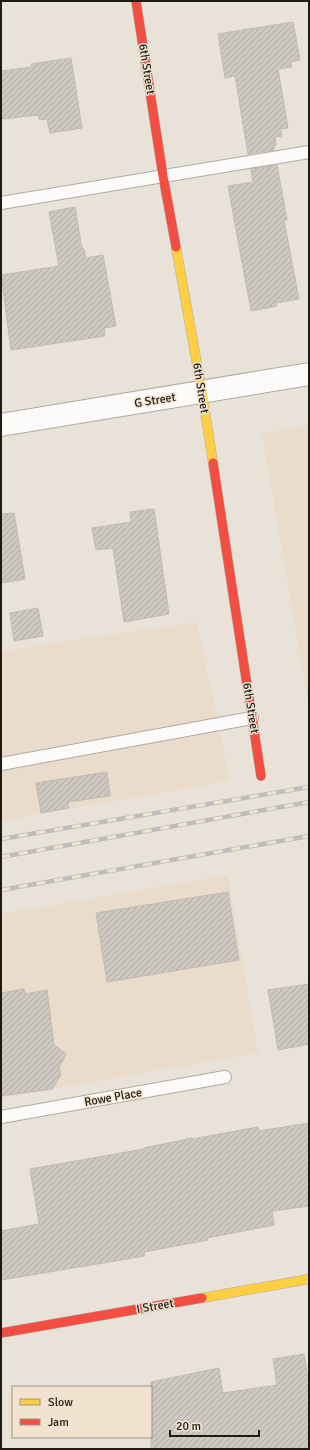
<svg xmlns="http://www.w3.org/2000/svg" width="310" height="1450" font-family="Signika,sans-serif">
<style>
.built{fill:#eadcca}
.building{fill:url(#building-hatch);stroke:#c0bab2}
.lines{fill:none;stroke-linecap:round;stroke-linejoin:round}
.lane-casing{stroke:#b0aaa3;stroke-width:14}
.street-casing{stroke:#b0aaa3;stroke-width:24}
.slow-casing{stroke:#b0aaa3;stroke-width:10}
.jam-casing{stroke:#b0aaa3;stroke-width:10}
.lane{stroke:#fcfbf9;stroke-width:12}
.street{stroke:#fcfbf9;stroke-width:22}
.slow{stroke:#ffcf43;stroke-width:9}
.jam{stroke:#f24e42;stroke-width:9}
.rail-casing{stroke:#bebdb9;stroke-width:4.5}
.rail{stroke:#f1e3d0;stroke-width:3;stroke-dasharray:9;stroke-linecap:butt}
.labels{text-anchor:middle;stroke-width:3;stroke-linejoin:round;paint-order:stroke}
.street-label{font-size:12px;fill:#1f1a13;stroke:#f1e3d0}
</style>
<defs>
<pattern id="building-hatch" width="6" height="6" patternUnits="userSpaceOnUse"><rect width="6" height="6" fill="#cec8c0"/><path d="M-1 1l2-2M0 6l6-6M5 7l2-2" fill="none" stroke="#b0aba4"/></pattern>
</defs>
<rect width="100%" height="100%" fill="#e9e2d8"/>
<!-- built -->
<g class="built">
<polygon points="309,425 309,708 262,434"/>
<polygon points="197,622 230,781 1,821 1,651"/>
<polygon points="228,875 258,1053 1,1098 1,914"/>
</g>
<!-- building -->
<g class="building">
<polygon points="293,22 300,60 290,62 292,67 278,69 288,128 280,129 282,136 275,137 276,145 274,145 274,150 248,154 235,76 225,78 218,34"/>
<polygon points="71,58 82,128 50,133 47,119 39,120 39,115 1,119 1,71 32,67 31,64"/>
<polygon points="277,165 287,220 284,220 299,299 276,303 277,306 251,311 228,186 253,182 251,169"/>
<polygon points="75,207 82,249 84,249 86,258 103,255 116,326 104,328 105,336 11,350 1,275 59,266 49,212"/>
<polygon points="154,509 169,614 124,622 113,548 96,550 92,528 131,522 130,512"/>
<polygon points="14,513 25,579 1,583 1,514"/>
<polygon points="38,608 43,636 14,641 10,613"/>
<polygon points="107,772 110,796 68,802 69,808 41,813 36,783"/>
<polygon points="228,892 239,960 107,982 96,913"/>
<polygon points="309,984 309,1044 278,1050 268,990"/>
<polygon points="24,989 25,994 47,990 54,1045 66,1054 59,1068 61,1075 52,1089 1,1096 1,993"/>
<polygon points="309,1123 309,1206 272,1211 274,1225 207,1238 208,1240 144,1252 145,1256 1,1280 1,1231 39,1224 30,1169 144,1149 144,1148 192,1138 192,1139 258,1127 259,1131"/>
<polygon points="304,1354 309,1385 309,1449 151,1449 151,1382 219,1368 223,1393 277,1385 273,1359"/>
</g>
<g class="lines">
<!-- lane casing -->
<g class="lane-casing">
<g id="lane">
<polyline points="1,203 309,152"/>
<polyline points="1,764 252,718"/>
<polyline points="1,1117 225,1077"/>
</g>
</g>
<!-- street casing -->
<g class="street-casing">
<polyline id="street" points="1,425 309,374"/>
</g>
<!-- slow casing -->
<g class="slow-casing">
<g id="slow">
<polyline points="176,247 202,392 213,463"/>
<polyline points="202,1298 309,1279"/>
</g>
</g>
<!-- jam casing -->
<g class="jam-casing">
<g id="jam">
<polyline points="136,1 163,176 176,247"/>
<polyline points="213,463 261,776"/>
<polyline points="1,1333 202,1298"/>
</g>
</g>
<!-- lane -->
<use href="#lane" class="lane"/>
<!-- street -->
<use href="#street" class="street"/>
<!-- slow -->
<use href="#slow" class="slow"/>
<!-- jam -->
<use href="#jam" class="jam"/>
<!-- rail casing -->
<g class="rail-casing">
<g id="rail">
<polyline points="1,839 309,787"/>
<polyline points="1,857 309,802"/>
<polyline points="1,890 309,836"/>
</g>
</g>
<!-- rail -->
<use href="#rail" class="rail"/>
</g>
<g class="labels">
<!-- street labels -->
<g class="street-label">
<text transform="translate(147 69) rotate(81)" y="4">6th Street</text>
<text transform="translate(201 388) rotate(81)" y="4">6th Street</text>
<text transform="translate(155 400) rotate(-9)" y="4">G Street</text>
<text transform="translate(251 708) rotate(81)" y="4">6th Street</text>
<text transform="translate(113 1097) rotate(-10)" y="4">Rowe Place</text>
<text transform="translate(155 1306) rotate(-10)" y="4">I Street</text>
</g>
</g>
<!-- border -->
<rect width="310" height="1450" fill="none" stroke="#1f1a13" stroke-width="4"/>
<!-- legend -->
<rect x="12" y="1386" width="140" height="52" fill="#f1e3d0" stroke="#9d9384"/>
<rect x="20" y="1399" width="20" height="6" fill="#ffcf43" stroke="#9d9384"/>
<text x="48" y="1406" font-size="12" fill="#1f1a13">Slow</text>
<rect x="20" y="1419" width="20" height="6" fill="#f24e42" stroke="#9d9384"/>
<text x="48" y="1426" font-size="12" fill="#1f1a13">Jam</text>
<!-- scale -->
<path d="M170 1430v6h89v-6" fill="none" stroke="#1f1a13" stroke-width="2"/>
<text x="176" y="1430" font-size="12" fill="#1f1a13" stroke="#f1e3d0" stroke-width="3" paint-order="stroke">20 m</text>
</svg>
